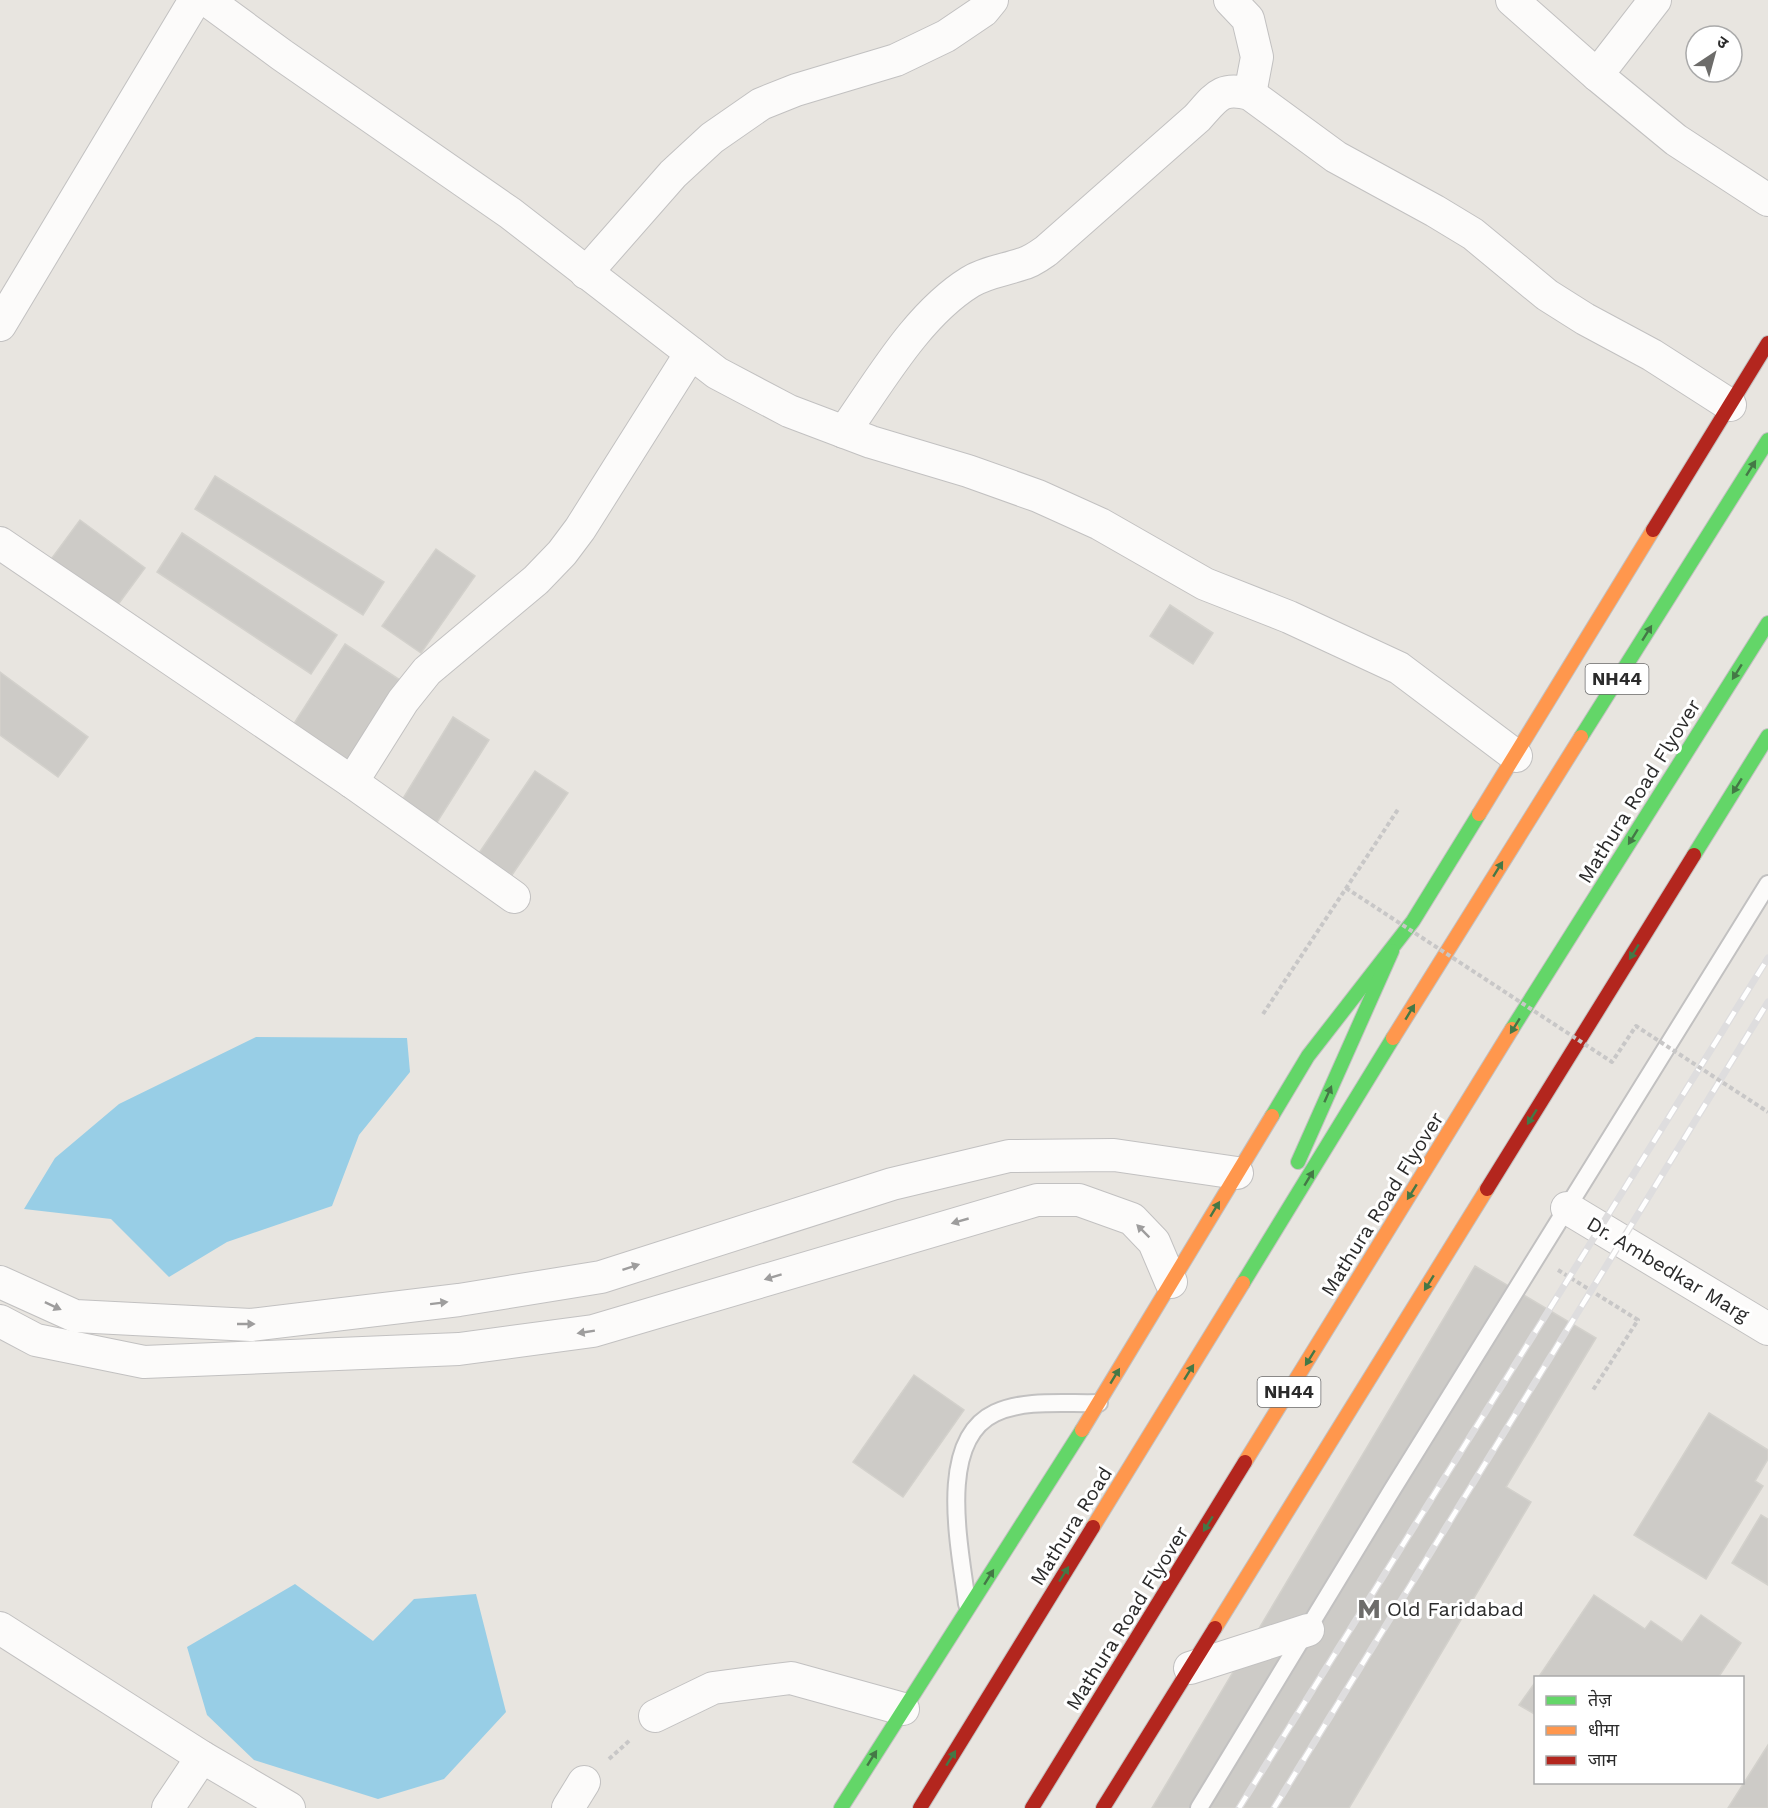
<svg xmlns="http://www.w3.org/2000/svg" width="1768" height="1808" font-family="'Work Sans','Noto Sans Devanagari',sans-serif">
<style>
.water{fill:#98cee6}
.building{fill:#cdcbc7;stroke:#d3d1cc;stroke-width:1.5}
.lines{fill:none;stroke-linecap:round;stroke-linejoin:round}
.lane-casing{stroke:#c2c1c1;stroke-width:20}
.street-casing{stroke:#c2c1c1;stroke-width:34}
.fast-casing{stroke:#c2c1c1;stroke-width:16}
.slow-casing{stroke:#c2c1c1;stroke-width:16}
.jam-casing{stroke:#c2c1c1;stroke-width:16}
.path{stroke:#c8c7c7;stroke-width:4;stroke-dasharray:4.5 3;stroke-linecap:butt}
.lane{stroke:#fcfbfa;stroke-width:16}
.street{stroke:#fcfbfa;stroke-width:32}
.fast{stroke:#63d668;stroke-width:14}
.slow{stroke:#ff974d;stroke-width:14}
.jam{stroke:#b3261e;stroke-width:14}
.rail-casing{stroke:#deddde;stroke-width:7}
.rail{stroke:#fff;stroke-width:4.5;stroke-dasharray:14;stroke-linecap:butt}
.path-bridge{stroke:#c8c7c7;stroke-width:4;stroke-dasharray:4.5 3;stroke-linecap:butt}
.oneway{fill:#447846}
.oneway2{fill:#9e9d9d}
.labels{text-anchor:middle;stroke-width:6;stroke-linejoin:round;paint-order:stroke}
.shield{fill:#fff;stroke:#6b6b6b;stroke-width:1.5}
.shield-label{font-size:18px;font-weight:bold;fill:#2b2b2b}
.street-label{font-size:20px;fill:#2b2b2b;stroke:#fff}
.poi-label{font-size:20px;fill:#2b2b2b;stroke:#fff;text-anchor:start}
</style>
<rect width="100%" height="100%" fill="#e8e5e0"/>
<!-- water -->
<g class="water">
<polygon points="256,1037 407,1038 410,1072 359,1135 332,1206 227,1242 169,1277 111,1219 24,1209 55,1158 119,1104"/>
<polygon points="295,1584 373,1641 414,1599 476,1594 506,1712 444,1779 378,1799 254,1760 207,1715 187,1647"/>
</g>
<!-- building -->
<g class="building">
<polygon points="215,476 384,582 363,615 195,509"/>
<polygon points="80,520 145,568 114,610 49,562"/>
<polygon points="182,533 337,635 311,674 157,572"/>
<polygon points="436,549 475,576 421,653 382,626"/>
<polygon points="1170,605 1213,633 1193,664 1150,636"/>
<polygon points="345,644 400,680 348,761 293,725"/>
<polygon points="0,672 88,737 58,777 0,735"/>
<polygon points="453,717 489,740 434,827 399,805"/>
<polygon points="535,771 568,793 512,875 479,853"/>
<polygon points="1475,1266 1596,1338 1506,1487 1531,1502 1349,1808 1152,1808"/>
<polygon points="914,1375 964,1410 903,1497 853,1462"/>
<polygon points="1709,1413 1768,1450 1768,1459 1755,1481 1763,1486 1706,1579 1634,1535"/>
<polygon points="1761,1515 1768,1519 1768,1585 1732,1563"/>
<polygon points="1594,1595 1645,1629 1651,1621 1682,1642 1701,1615 1741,1643 1718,1678 1538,1678"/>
<polygon points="1536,1681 1536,1715 1519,1705"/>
<polygon points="1768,1745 1768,1808 1728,1808"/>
</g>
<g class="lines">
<!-- lane casing -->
<g class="lane-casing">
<g id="lane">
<path d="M 967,1604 C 961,1552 935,1441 995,1413 C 1025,1399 1065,1404 1099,1403"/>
<polyline points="1199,1808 1392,1490 1768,884"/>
</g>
</g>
<!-- street casing -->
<g class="street-casing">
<g id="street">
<polyline points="207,0 282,55 510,213 717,373 789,411 871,442 968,471 1038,496 1100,524 1205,584 1289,617 1399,668 1516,756"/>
<polyline points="1230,0 1248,19 1257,57 1250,94"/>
<polyline points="1512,0 1597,75 1676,140 1768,200"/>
<polyline points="1597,75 1655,0"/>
<polyline points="586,273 673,174 712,138 761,104 796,90 896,60 946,36 983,11 992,0"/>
<polyline points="0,325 195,0"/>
<path d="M 844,432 C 880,381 917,315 970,282 C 986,272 1005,270 1022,264 C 1031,262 1039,256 1046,251 L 1197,118 C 1216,97 1221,86 1250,94 L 1336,157 L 1435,211 L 1473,234 L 1547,295 L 1585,319 L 1652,355 L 1730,405"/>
<polyline points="0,543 352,782 514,897"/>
<polyline points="352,782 403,701 427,671 536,580 562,553 580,529 691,353"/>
<polyline points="1567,1208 1768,1329"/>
<polyline points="0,1282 75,1316 251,1325 459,1300 601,1277 892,1184 1009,1156 1114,1155 1237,1173"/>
<polyline points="0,1321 36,1340 144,1362 459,1349 593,1331 1037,1200 1079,1200 1132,1219 1154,1242 1171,1282"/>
<polyline points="0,1628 202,1757 289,1808"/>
<polyline points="1190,1668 1308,1630"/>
<polyline points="655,1716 713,1688 791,1678 903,1709"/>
<polyline points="168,1808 202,1757"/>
<polyline points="568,1808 584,1782"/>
</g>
</g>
<!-- fast casing -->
<g class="fast-casing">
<g id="fast">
<polyline points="1581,737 1768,440"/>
<polyline points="1694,855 1768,736"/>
<polyline points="1512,1029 1768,623"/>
<polyline points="1272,1116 1308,1056 1413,921 1479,814"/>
<polyline points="1298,1162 1392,951"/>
<polyline points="1243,1283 1393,1038"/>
<polyline points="841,1808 1082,1430"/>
</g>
</g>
<!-- slow casing -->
<g class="slow-casing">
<g id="slow">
<polyline points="1479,814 1653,530"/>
<polyline points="1393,1038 1581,737"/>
<polyline points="1082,1430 1272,1116"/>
<polyline points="1245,1462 1512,1029"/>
<polyline points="1093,1527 1243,1283"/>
<polyline points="1215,1628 1487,1189"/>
</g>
</g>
<!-- jam casing -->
<g class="jam-casing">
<g id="jam">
<polyline points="1653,530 1768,343"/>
<polyline points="1487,1189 1694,855"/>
<polyline points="920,1808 1093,1527"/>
<polyline points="1032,1808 1245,1462"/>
<polyline points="1103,1808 1215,1628"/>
</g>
</g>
<!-- path -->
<g class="path">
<polyline points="1263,1014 1399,808"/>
<polyline points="1558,1270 1638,1320 1593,1390"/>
<polyline points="609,1759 630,1740"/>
</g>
<!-- lane -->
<use href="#lane" class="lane"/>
<!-- street -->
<use href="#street" class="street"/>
<!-- fast -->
<use href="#fast" class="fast"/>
<!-- slow -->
<use href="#slow" class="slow"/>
<!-- jam -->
<use href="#jam" class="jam"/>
<!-- rail casing -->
<g class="rail-casing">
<g id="rail">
<polyline points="1239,1808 1768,958"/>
<polyline points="1274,1808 1768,1002"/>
</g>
</g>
<!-- rail -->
<use href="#rail" class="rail"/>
<!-- path-bridge -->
<polyline class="path-bridge" points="1346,888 1612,1062 1636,1026 1768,1112"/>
</g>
<!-- one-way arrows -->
<defs><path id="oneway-solid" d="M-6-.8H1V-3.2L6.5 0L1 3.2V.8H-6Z" transform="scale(1.5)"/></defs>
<g class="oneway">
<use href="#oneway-solid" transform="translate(1751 468) rotate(-58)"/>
<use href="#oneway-solid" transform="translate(1647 633) rotate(-58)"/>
<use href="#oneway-solid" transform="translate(1737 672) rotate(122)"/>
<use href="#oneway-solid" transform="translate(1737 786) rotate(122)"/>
<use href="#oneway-solid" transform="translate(1633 837) rotate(122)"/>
<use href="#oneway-solid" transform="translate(1498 869) rotate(-58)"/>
<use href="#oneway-solid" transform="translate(1634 952) rotate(122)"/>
<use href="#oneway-solid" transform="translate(1410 1012) rotate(-59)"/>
<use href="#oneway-solid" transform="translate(1515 1026) rotate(122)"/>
<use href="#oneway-solid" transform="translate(1328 1094) rotate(-66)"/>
<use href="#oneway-solid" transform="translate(1532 1117) rotate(122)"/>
<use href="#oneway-solid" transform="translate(1309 1178) rotate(-59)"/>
<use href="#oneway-solid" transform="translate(1412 1192) rotate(122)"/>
<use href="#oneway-solid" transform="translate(1215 1209) rotate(-59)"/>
<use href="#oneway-solid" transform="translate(1429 1283) rotate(122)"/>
<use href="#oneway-solid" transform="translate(1310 1358) rotate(122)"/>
<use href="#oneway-solid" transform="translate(1189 1372) rotate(-58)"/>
<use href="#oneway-solid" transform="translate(1115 1376) rotate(-59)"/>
<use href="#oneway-solid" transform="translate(1208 1524) rotate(122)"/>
<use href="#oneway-solid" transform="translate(1064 1574) rotate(-58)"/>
<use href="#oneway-solid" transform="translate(989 1577) rotate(-58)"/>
<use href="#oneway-solid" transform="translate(872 1758) rotate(-58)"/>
<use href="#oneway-solid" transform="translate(951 1758) rotate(-58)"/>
</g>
<g class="oneway2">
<use href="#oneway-solid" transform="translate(960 1221) rotate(164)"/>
<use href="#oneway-solid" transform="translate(1143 1231) rotate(-135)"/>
<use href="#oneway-solid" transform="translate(631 1267) rotate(-18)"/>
<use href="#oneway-solid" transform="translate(773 1277) rotate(163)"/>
<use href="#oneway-solid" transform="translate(439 1303) rotate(-7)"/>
<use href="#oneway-solid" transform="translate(53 1306) rotate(25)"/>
<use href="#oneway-solid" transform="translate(246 1324)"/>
<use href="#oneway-solid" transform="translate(586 1332) rotate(171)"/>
</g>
<!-- icons -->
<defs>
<g id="metro-bare" transform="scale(1.8)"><path d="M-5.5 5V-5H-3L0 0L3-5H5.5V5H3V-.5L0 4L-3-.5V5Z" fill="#6d6c6a" stroke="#fff" stroke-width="2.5" paint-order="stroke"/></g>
</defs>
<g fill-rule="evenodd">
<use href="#metro-bare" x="1369" y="1609"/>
</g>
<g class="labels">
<!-- shield labels -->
<g class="shield">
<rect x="1585.5" y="664" width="63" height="30" rx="4.5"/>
<rect x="1257.5" y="1377" width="63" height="30" rx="4.5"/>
</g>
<g class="shield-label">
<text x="1617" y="685">NH44</text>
<text x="1289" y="1398">NH44</text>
</g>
<!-- street labels -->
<g class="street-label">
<text transform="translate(1639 791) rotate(-58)" y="7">Mathura Road Flyover</text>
<text transform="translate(1382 1204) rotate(-58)" y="7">Mathura Road Flyover</text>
<text transform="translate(1668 1269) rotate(31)" y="7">Dr. Ambedkar Marg</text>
<text transform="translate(1071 1526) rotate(-58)" y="7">Mathura Road</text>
<text transform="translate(1127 1618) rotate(-58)" y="7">Mathura Road Flyover</text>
</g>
<!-- poi labels -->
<g class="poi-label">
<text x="1387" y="1616">Old Faridabad</text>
</g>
</g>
<!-- legend -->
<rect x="1534" y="1676" width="210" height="108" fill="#ffffff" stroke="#aaaaaa" stroke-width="1.5"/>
<rect x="1546" y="1696" width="30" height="9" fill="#63d668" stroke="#aaaaaa" stroke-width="1.5"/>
<text x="1588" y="1706" font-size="18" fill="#2b2b2b">तेज़</text>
<rect x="1546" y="1726" width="30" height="9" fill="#ff974d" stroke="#aaaaaa" stroke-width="1.5"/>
<text x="1588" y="1736" font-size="18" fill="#2b2b2b">धीमा</text>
<rect x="1546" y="1756" width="30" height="9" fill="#b3261e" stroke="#aaaaaa" stroke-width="1.5"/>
<text x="1588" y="1766" font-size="18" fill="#2b2b2b">जाम</text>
<!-- north arrow -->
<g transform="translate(1714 54) rotate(36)"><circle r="28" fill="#ffffff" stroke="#aaaaaa" stroke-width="1.5"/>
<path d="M0-4.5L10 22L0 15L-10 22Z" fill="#6d6c6a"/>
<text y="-9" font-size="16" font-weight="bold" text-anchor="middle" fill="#2b2b2b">उ</text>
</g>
</svg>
